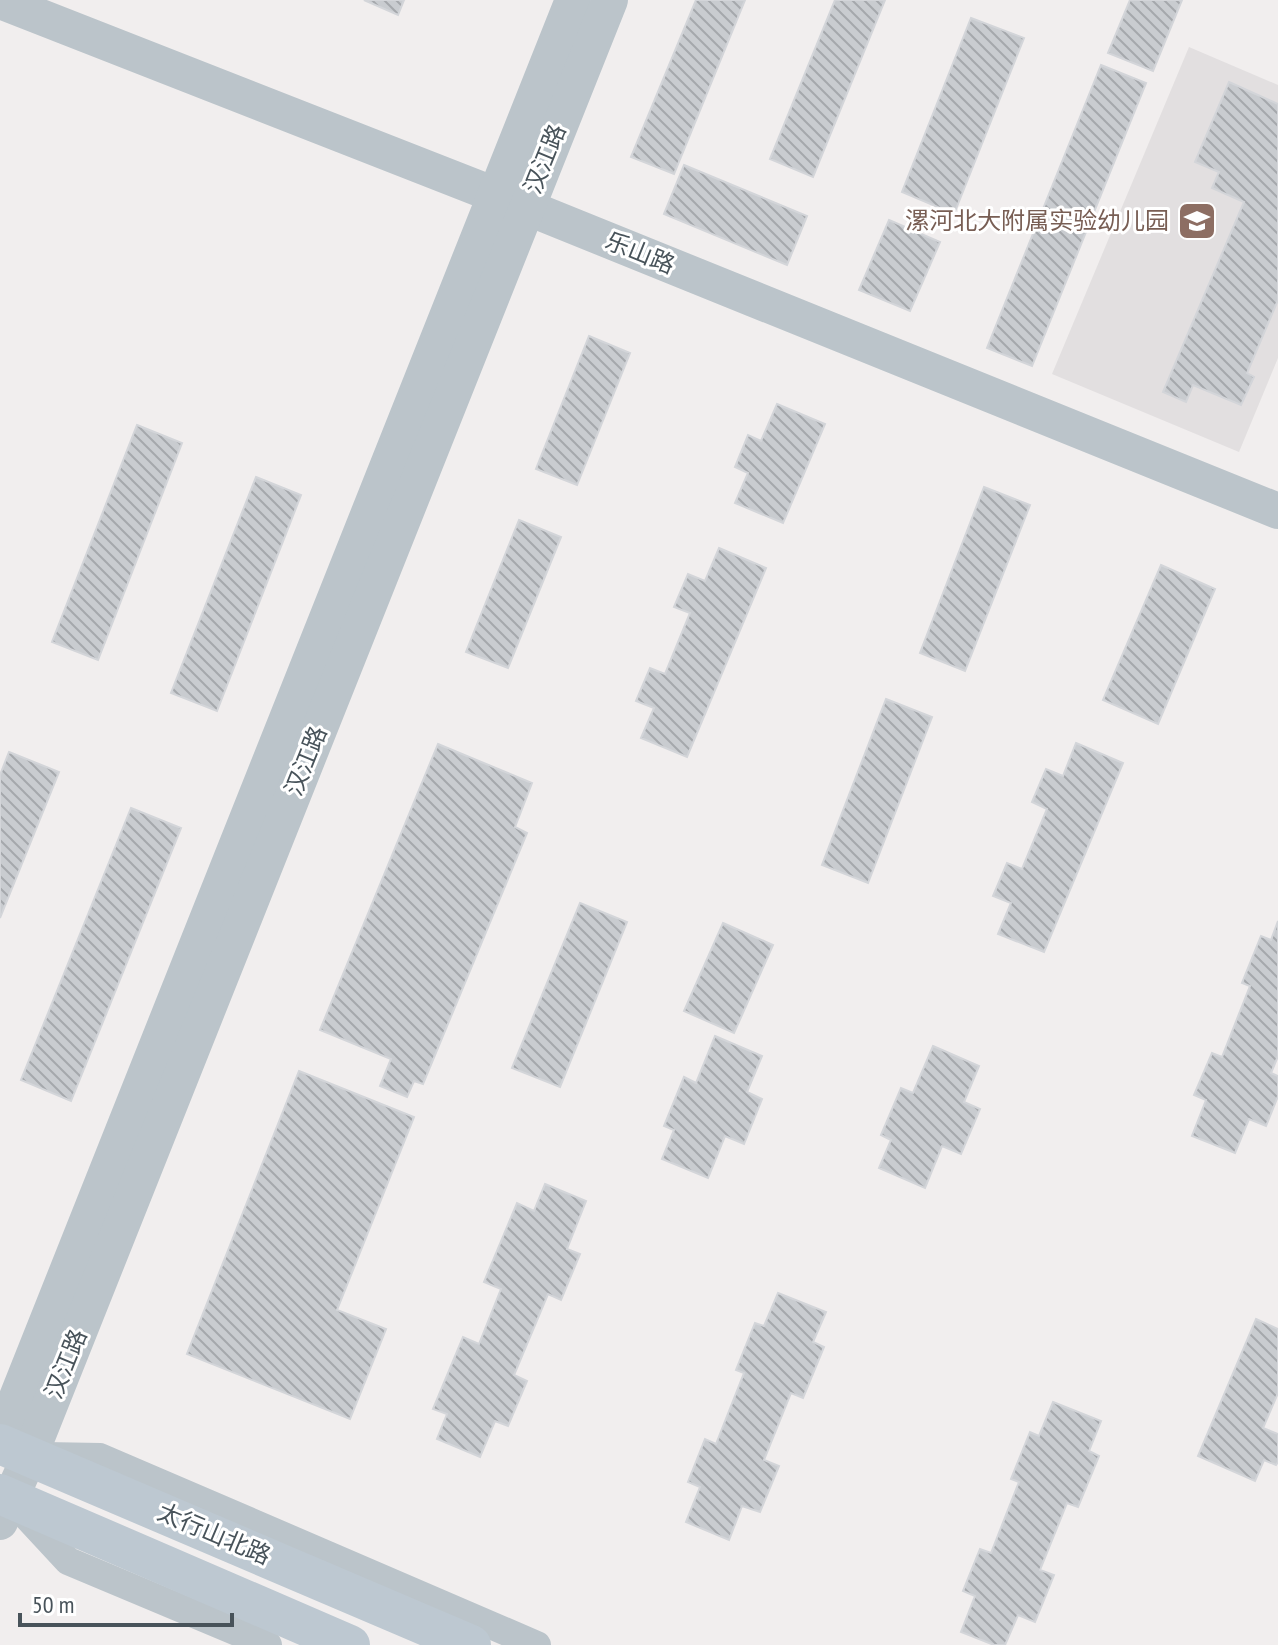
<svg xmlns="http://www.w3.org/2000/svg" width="1278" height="1645" font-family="'PT Sans Narrow','Noto Sans SC',sans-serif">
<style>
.education{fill:#e2dfe0}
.building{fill:url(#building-back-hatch);stroke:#d3d5d9;stroke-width:2}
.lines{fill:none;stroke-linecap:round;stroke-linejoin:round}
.minor{stroke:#bbc4ca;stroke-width:28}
.tertiary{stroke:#bbc4ca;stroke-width:36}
.secondary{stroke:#bdc8d1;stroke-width:40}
.labels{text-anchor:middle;stroke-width:6;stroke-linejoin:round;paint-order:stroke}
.street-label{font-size:24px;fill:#48535a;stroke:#fff}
.education-label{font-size:24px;fill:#785e54;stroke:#fff;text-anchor:end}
</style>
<defs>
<pattern id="building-back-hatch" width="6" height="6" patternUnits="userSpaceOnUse" patternTransform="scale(2)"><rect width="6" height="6" fill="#c9ccd0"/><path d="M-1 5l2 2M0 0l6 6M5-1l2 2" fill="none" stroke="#a5a8ac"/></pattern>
</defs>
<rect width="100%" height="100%" fill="#f1eeee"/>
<!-- education -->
<polygon class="education" points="1189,47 1278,85 1278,358 1239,452 1052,374"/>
<!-- building -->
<g class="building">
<polygon points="364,0 404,0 398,15"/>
<polygon points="696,0 745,0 674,174 631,157"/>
<polygon points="835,0 885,0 813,177 770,159"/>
<polygon points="1130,0 1182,0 1153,71 1108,53"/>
<polygon points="971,18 1024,38 954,214 902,192"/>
<polygon points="1101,65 1146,83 1032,366 987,348"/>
<polygon points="1229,82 1278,104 1278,300 1247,373 1254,377 1241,405 1193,385 1186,402 1163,392 1244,202 1212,188 1219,172 1195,162"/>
<polygon points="684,165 807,216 787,265 664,214"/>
<polygon points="889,220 940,242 910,311 859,290"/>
<polygon points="589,336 630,353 577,485 536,469"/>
<polygon points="777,404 825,424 783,523 735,503 748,473 735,467 748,435 761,441"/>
<polygon points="137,425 182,443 98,660 52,642"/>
<polygon points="256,477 301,495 217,711 171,693"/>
<polygon points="984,487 1030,505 965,671 920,653"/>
<polygon points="519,520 561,537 508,668 466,652"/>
<polygon points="719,548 766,568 687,757 641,738 654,708 636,701 650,668 665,674 690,613 674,607 688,574 705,581"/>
<polygon points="1161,565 1215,589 1158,724 1103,700"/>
<polygon points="886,699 932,717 868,883 822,865"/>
<polygon points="1076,743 1123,763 1044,952 998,934 1011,903 993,896 1007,863 1022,869 1047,809 1032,802 1046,769 1063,776"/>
<polygon points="438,744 532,783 515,827 527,833 423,1084 414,1081 407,1097 380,1086 391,1059 320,1030"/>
<polygon points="9,752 59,772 0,918 0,775"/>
<polygon points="131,808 181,828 71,1101 21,1080"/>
<polygon points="580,903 627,922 560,1087 512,1068"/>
<polygon points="1278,921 1278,1056 1271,1073 1278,1076 1278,1096 1266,1126 1249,1119 1235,1153 1192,1136 1206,1100 1194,1095 1212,1053 1222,1057 1250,986 1242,983 1261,936 1271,940"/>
<polygon points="723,923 773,945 734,1033 684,1011"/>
<polygon points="715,1036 762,1056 747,1092 762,1099 744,1144 725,1136 708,1178 662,1159 674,1130 664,1126 684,1077 696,1083"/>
<polygon points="933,1046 979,1066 964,1102 980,1109 961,1154 942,1146 925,1188 879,1168 891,1140 881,1135 901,1088 913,1093"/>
<polygon points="299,1071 414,1117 337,1310 386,1329 350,1419 187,1354"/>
<polygon points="545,1184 586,1201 567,1249 580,1254 561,1300 548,1294 514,1375 527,1381 508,1426 495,1421 480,1457 437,1439 447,1414 433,1409 463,1337 479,1344 501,1289 484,1282 517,1203 534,1211"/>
<polygon points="778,1293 826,1312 813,1342 824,1347 803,1398 791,1393 764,1460 779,1466 760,1512 742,1506 729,1540 686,1522 700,1487 688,1482 705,1439 716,1444 744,1373 736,1370 755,1323 764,1326"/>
<polygon points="1256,1319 1278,1329 1278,1393 1263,1428 1278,1434 1278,1462 1276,1465 1264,1460 1255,1481 1198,1456"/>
<polygon points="1053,1402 1101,1421 1089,1451 1099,1456 1078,1507 1067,1503 1040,1570 1054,1575 1035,1622 1018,1615 1005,1645 994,1645 961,1632 975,1596 963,1591 980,1549 991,1553 1019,1482 1011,1479 1030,1432 1039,1436"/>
</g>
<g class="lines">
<!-- minor -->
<g class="minor">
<polyline points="45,1456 100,1457 537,1645"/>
<polyline points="17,1506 68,1561 268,1645"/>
</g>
<!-- tertiary -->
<g class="tertiary">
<polyline points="0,1 526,207 1278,511"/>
<polyline points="0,1440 573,0"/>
<polyline points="0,1522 30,1455 610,0"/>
</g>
<!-- secondary -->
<g class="secondary">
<polyline points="0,1444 471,1645"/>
<polyline points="0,1494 350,1645"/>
</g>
</g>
<!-- icons -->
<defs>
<g id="school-square" transform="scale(2)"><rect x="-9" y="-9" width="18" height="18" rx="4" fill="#8d6e63" stroke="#fff"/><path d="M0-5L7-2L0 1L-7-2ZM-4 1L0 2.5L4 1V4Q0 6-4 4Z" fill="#fff"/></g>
</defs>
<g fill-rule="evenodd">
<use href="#school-square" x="1197" y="221"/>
</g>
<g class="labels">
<!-- street labels -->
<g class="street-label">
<text transform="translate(545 159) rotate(-68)" y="8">汉江路</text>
<text transform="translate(640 253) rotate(22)" y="8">乐山路</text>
<text transform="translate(306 761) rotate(-68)" y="8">汉江路</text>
<text transform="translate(66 1364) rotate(-68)" y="8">汉江路</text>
<text transform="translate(214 1534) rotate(23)" y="8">太行山北路</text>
</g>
<!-- education labels -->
<g class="education-label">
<text x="1169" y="229">漯河北大附属实验幼儿园</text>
</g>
</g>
<!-- scale -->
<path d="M20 1613v12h212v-12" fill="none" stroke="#48535a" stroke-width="4"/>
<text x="32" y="1613" font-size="24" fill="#48535a" stroke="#ffffff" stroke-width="6" paint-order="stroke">50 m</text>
</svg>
